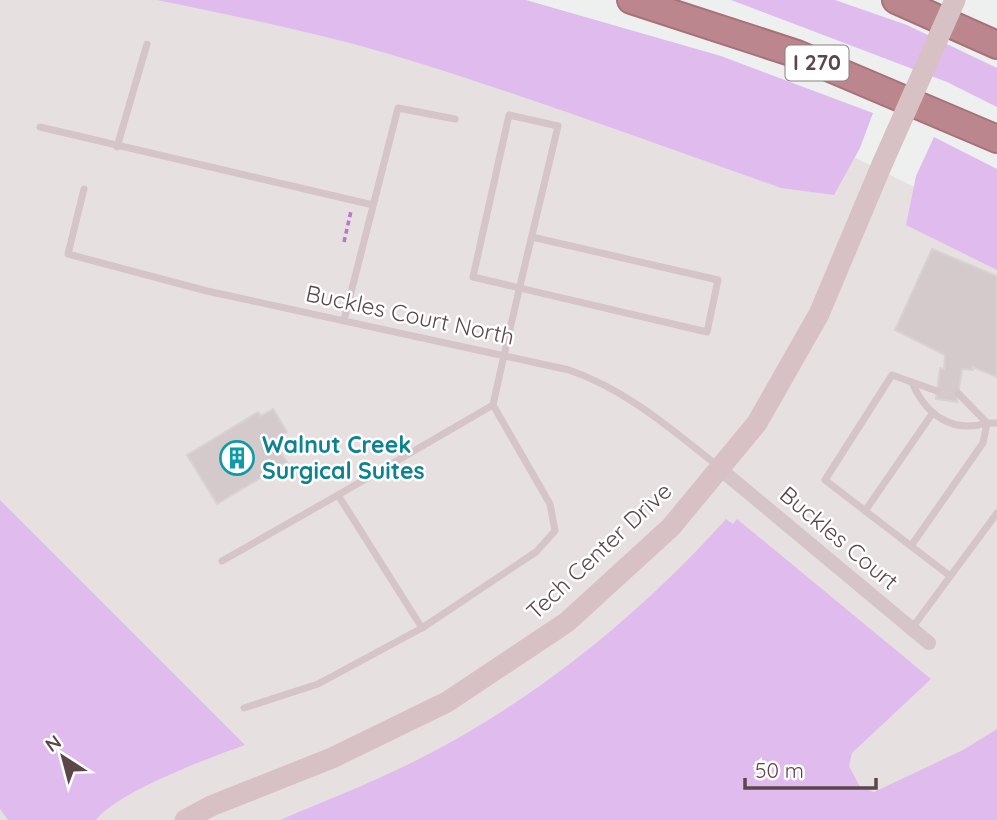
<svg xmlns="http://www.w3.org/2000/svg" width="997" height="820" font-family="Quicksand,sans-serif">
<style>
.airport{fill:#e6e0e0}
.green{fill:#e0bcee}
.building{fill:#d4cacc;stroke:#d9d2d2;stroke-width:2}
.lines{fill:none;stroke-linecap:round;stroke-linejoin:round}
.motorway-casing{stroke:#a8717a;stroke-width:30}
.path{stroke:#bd75cb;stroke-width:3.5;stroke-dasharray:5 3.5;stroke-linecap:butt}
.service{stroke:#d5c4c8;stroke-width:7}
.minor{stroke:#d5c4c8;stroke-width:14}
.secondary{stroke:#d7c1c4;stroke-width:21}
.motorway{stroke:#bc868f;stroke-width:26}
.secondary-bridge{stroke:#d7c1c4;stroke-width:21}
.labels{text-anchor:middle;stroke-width:5;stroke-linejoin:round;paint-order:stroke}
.shield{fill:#fff;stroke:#8c7e80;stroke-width:2}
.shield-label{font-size:21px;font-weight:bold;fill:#5b464a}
.street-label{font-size:23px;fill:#5b464a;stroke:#fff}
.culture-label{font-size:23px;font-weight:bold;fill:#0d838f;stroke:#fff;text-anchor:start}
</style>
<rect width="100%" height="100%" fill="#eef0ef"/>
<!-- airport -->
<polygon class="airport" points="0,0 288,0 763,112 997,228 997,771 915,820 0,820"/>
<!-- green -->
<g class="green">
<path d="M 157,0 L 526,0 L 721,56 L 873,113 L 860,148 L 834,195 L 781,188 C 651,142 522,94 389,54 C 313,32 235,16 157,0 Z"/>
<polygon points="731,0 835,0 907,25 997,68 997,107 947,82"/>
<polygon points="934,137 997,169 997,270 906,225 916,176"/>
<path d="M 0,500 L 245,745 C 209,758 117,792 96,820 L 8,820 L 0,809 Z"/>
<path d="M 726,519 L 733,524 L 737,519 L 931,679 L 852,753 L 849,766 L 860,787 L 874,792 L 963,750 L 997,729 L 997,820 L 280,820 C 322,802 366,785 407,765 C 529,705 635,620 726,519 Z"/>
</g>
<!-- building -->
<g class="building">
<polygon points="932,249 997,276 997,377 973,367 973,370 962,369 957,402 936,399 940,368 944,369 945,355 895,330"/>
<polygon points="273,409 287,432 273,440 287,462 217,504 187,455 258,412 261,416"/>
</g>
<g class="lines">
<!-- motorway casing -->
<g class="motorway-casing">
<g id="motorway">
<polyline points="631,0 797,54 997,139"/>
<polyline points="896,0 997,45"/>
</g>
</g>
<!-- path -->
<polyline class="path" points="344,242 351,211"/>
<!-- service -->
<g class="service">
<polyline points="40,127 373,205"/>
<polyline points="117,147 147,44"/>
<path d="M 84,189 L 68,254 L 207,291 L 569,370 C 627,390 671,429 719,467"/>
<polyline points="344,320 398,108 455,119"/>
<polyline points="937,391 892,375 825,480 950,576"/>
<polyline points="958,393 987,423 997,423"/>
<path d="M 493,405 L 338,495 L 422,628 L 536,552 L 555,531 L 550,504 L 493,405 C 513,312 536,219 558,126 L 509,115 L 473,277 L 707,332 L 718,280 L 532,237"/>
<polyline points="865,511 932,414"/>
<path d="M 911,546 L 983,443 L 987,423 C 952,434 925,414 912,382"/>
<polyline points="222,561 338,495"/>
<polyline points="912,628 997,513"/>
<polyline points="244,708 318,684 422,628"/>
</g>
<!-- minor -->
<polyline class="minor" points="719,468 929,643"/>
<!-- secondary -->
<polyline class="secondary" points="185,820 211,806 332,758 447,702 567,622 671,527 757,423 819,314 883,162"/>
<!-- motorway -->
<use href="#motorway" class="motorway"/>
<!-- secondary-bridge -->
<polyline class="secondary-bridge" points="883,162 955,0"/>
</g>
<!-- icons -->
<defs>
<g id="building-ring" transform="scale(1.75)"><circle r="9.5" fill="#fff" stroke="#0f9aa8" stroke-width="1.5"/><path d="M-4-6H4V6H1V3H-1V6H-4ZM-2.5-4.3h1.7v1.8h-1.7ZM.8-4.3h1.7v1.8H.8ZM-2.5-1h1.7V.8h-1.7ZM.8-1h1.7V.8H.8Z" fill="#0f9aa8"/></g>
</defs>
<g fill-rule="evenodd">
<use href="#building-ring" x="237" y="458"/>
</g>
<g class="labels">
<!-- shield labels -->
<rect class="shield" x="785.5" y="45.5" width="63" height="35" rx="5"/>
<g class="shield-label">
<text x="817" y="70">I 270</text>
</g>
<!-- street labels -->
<g class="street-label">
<text transform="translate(410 315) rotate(12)" y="8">Buckles Court North</text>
<text transform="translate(839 538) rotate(40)" y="8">Buckles Court</text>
<text transform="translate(599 551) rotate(-43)" y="8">Tech Center Drive</text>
</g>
<!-- culture labels -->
<g class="culture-label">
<text x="262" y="453">Walnut Creek<tspan x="262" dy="26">Surgical Suites</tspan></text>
</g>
</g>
<!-- north arrow -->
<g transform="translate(63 757) rotate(324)" stroke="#ffffff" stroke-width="5" paint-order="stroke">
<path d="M0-5L12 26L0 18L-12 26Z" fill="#5b464a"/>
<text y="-10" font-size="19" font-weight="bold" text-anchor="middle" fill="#5b464a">N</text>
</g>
<!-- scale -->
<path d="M745 778v10h131v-10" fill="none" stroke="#5b464a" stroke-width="3.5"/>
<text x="755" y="778" font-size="21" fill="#5b464a" stroke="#ffffff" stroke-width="5" paint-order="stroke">50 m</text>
</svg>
